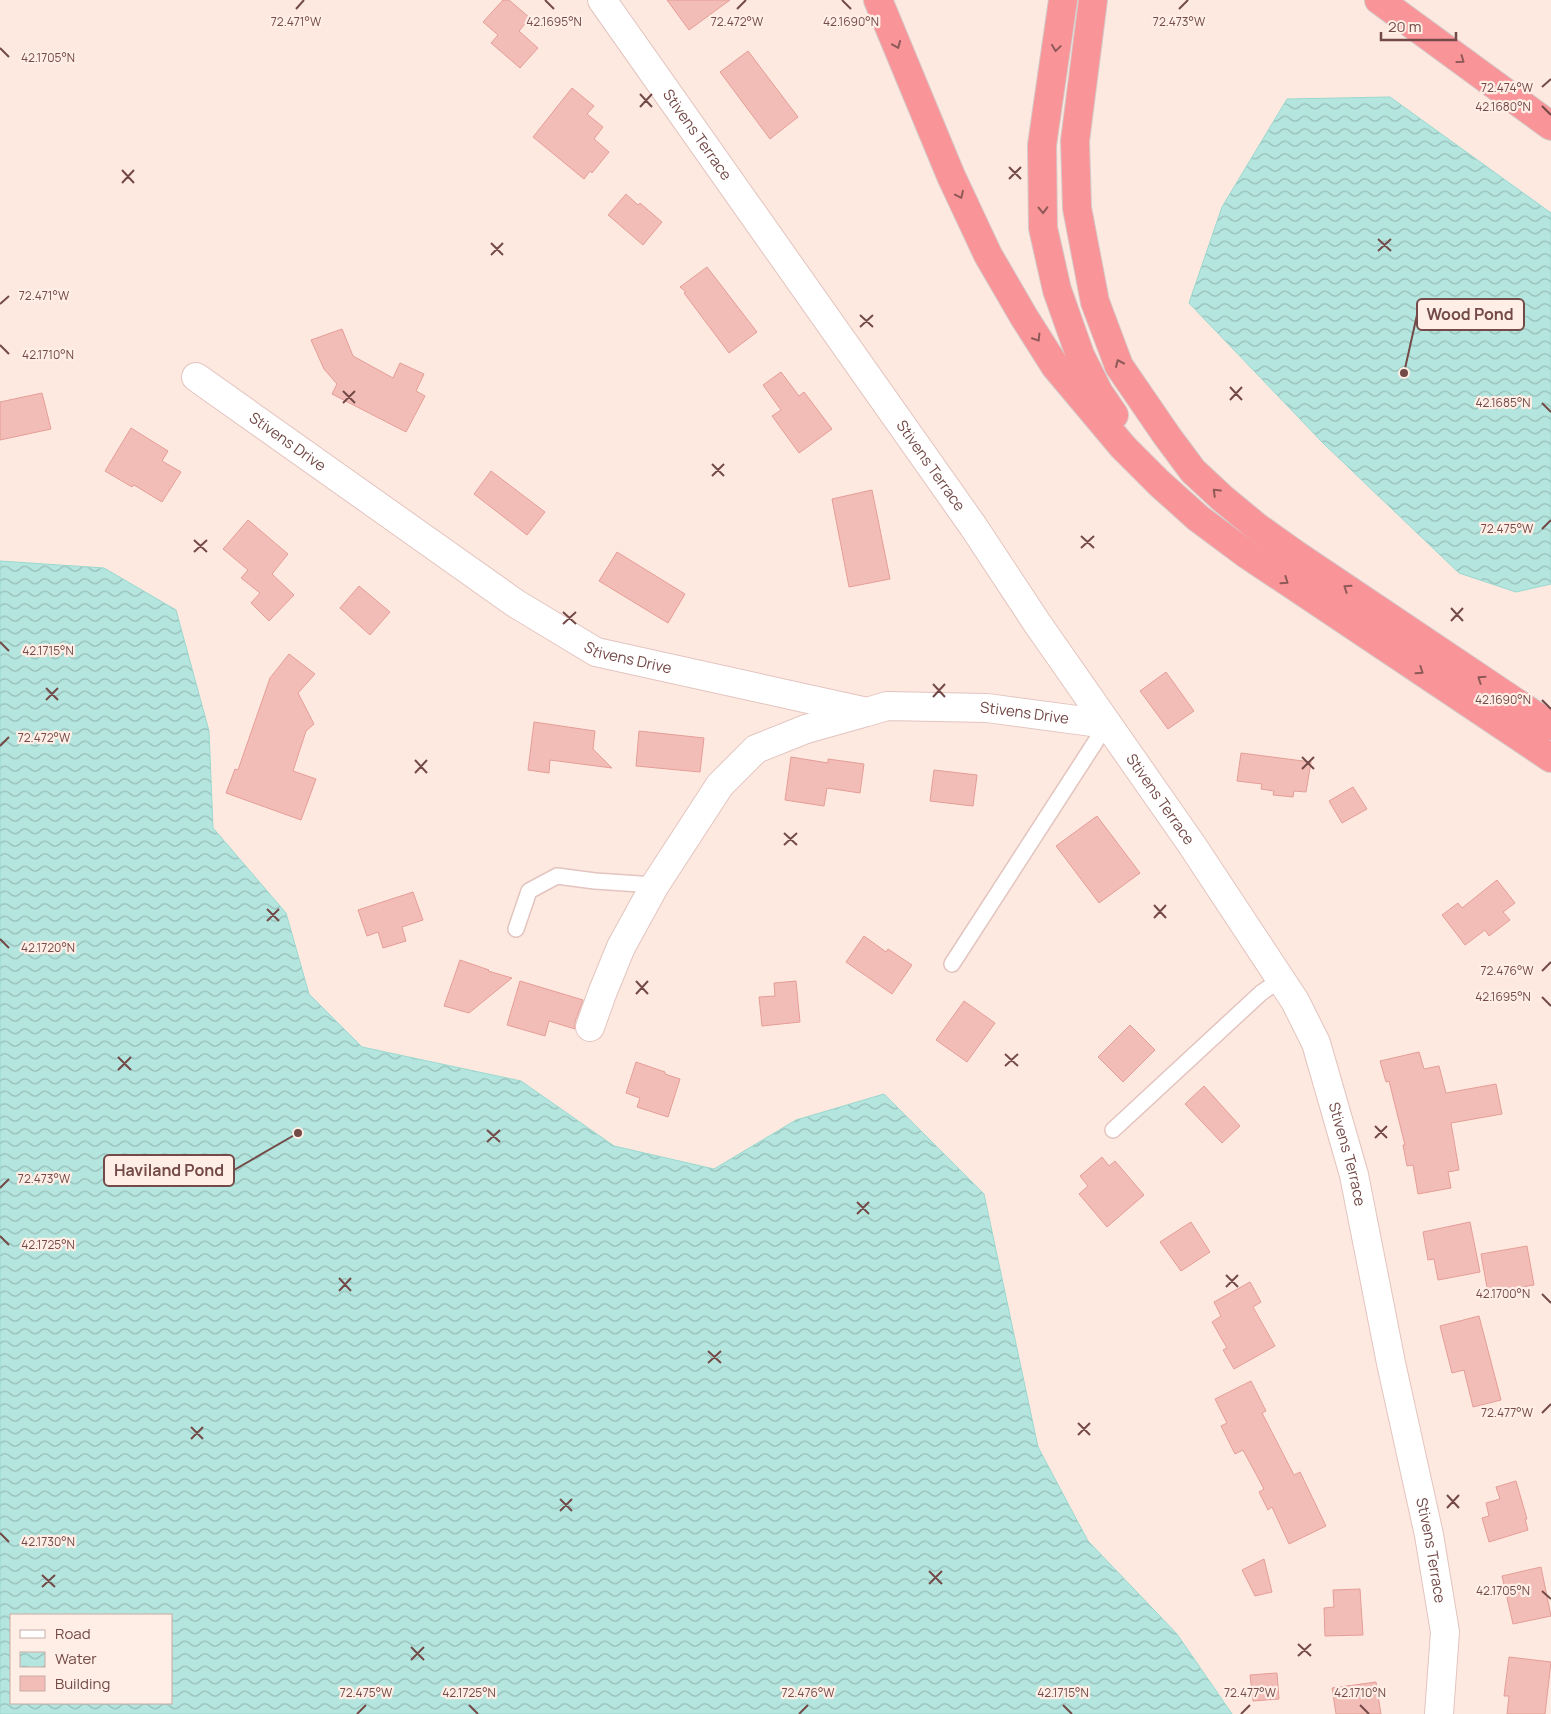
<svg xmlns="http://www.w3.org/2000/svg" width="1551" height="1714" font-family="Manrope,sans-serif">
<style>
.water{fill:url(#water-waves);stroke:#9ad8cf;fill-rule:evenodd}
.building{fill:#f3bdb7;stroke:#e59d97}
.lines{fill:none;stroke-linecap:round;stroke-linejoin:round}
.service-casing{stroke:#e3c4bf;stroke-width:18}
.minor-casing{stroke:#e3c4bf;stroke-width:30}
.motorway-casing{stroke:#d5c9c8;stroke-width:30}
.service{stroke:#fff;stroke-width:15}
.minor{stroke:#fff;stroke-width:28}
.motorway{stroke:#f99498;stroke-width:28}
.oneway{stroke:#8e5957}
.ticks{fill:none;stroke:#734a47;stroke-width:2}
.labels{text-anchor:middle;stroke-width:4.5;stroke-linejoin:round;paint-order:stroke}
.street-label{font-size:15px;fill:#734a47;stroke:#ffeee6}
.ticks-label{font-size:12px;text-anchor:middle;fill:#734a47;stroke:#ffeee6;stroke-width:4.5;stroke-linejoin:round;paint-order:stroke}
.leader{fill:none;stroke:#734a47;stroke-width:2}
.callout-dot{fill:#734a47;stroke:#ffeee6;stroke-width:2}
.callout{fill:#ffeee6;stroke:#734a47;stroke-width:2}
.callout-label{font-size:16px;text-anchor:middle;font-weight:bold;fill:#734a47}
</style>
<defs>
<pattern id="water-waves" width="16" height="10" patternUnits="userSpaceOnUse" patternTransform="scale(1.25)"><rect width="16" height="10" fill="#b4e6df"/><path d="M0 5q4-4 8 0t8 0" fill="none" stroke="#97bcb7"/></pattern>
</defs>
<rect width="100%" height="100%" fill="#fde9e0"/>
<!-- water -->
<g class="water">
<polygon points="1390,97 1551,213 1551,584 1516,592 1459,573 1323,443 1189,303 1222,207 1287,99"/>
<path d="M 0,561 L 104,568 L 176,610 L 209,731 L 213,828 L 286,913 L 309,994 L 362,1047 L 521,1081 L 614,1146 L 714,1169 L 796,1120 L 884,1094 L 984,1194 L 1038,1447 L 1088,1541 L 1177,1634 L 1232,1714 L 0,1714 ZM 171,1615 L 171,1703 L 11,1703 L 11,1615 Z"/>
</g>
<!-- building -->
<g class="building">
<polygon points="503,0 509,0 530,18 519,31 538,48 520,68 491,43 498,35 483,22"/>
<polygon points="667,0 730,0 689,30"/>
<polygon points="748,51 798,117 770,139 720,72"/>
<polygon points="572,88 594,106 587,114 603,127 594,139 609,152 592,173 590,171 584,179 533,137"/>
<polygon points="626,194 638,205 640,203 662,222 643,245 608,215"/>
<polygon points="707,267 757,332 729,353 684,293 686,292 680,287"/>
<polygon points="342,329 353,356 393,378 400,363 424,374 416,391 425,396 406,432 332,394 337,384 324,369 311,340"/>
<polygon points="781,372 799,396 804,392 832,429 799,453 772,416 781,410 763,385"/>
<polygon points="42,393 51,429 0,440 0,402"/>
<polygon points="131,428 168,451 162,461 181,472 162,502 134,485 132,487 105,471"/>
<polygon points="491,471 545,512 527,535 474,494"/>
<polygon points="872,490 890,579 849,587 832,499"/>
<polygon points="248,520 288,554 272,574 294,595 269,621 251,603 260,593 241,578 248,570 223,549"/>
<polygon points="617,552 685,594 668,623 599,581"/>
<polygon points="359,586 390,612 370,635 340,608"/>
<polygon points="289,654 315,674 298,693 314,724 306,731 293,771 316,779 301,820 226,793 235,769 238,770 270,678"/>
<polygon points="1166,672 1194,711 1168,729 1140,691"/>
<polygon points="534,722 595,731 593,749 612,768 550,760 549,773 528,770"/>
<polygon points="639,731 704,738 700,772 636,766"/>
<polygon points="1241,753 1311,762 1306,792 1294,791 1293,797 1273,795 1274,791 1261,789 1262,784 1237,781"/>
<polygon points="791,757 828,763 828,759 864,764 860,793 827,788 824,806 785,800"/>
<polygon points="934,770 977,775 973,806 930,801"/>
<polygon points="1353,787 1367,809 1342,823 1329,801"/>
<polygon points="1097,816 1140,873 1099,903 1056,846"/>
<polygon points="1497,880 1515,903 1503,912 1510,920 1489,936 1485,930 1465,945 1442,915 1458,903 1462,908"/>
<polygon points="413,892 423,920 402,927 406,941 383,948 378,932 367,936 358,910"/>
<polygon points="864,936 886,952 888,949 912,965 892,994 846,962"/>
<polygon points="460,960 489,970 488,971 512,978 469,1013 444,1006"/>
<polygon points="520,981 583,1000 575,1022 575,1029 549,1021 545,1036 507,1025"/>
<polygon points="796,981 800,1022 762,1026 759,997 775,996 774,983"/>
<polygon points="964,1001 995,1023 967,1062 936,1040"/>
<polygon points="1130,1025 1155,1050 1123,1082 1098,1057"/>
<polygon points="1419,1052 1424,1069 1439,1066 1446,1093 1496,1084 1502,1114 1451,1123 1459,1170 1448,1172 1451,1188 1418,1194 1413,1165 1407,1166 1403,1145 1405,1145 1389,1081 1386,1082 1380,1061"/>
<polygon points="636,1062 665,1072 665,1074 680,1079 668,1117 637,1107 640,1098 626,1093"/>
<polygon points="1204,1086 1240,1126 1222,1143 1185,1104"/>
<polygon points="1102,1157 1109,1166 1115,1161 1144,1195 1107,1227 1079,1194 1088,1186 1080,1176"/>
<polygon points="1191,1222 1210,1252 1181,1271 1160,1242"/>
<polygon points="1470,1222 1480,1272 1438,1280 1434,1259 1428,1260 1423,1232"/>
<polygon points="1527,1246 1534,1285 1488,1293 1481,1254"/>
<polygon points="1250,1282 1261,1302 1253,1307 1275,1346 1234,1369 1223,1350 1227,1348 1212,1322 1221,1316 1214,1302"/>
<polygon points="1479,1316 1501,1400 1473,1407 1464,1370 1452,1373 1440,1326"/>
<polygon points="1251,1381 1266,1411 1262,1413 1294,1475 1300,1472 1326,1526 1289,1544 1272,1507 1268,1510 1259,1492 1264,1489 1243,1450 1235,1454 1221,1426 1227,1423 1215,1399"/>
<polygon points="1516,1481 1527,1519 1525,1519 1528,1530 1489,1542 1482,1518 1489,1516 1486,1503 1500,1499 1496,1487"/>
<polygon points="1264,1559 1272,1592 1255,1596 1242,1570"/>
<polygon points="1541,1567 1551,1616 1513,1624 1502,1576"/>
<polygon points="1360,1589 1363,1635 1325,1636 1324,1608 1334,1607 1333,1590"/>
<polygon points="1509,1657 1551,1662 1545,1714 1507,1714 1509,1696 1504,1696"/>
<polygon points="1277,1673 1279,1699 1253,1701 1250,1675"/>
<polygon points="1376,1682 1381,1714 1336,1714 1332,1688"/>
</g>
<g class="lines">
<!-- service casing -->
<g class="service-casing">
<g id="service">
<polyline points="516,929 529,891 557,876 595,881 655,885"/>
<polyline points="952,964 1107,724"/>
<polyline points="1113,1130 1261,993 1281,979"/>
</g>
</g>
<!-- minor casing -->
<g class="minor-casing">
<g id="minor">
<path id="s1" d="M 602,0 L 973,526 L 1037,623 L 1192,845 L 1295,1001 L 1316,1043 L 1354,1175 L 1391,1363 L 1429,1535 L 1445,1632 L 1439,1714"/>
<path id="s2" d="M 196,377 L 515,603 L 596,652 L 867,712 L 887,706 L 987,708 L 1107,724"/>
<polyline points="590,1027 603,991 621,947 655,885 720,785 756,749 806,729 863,713"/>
</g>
</g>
<!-- motorway casing -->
<g class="motorway-casing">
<g id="motorway">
<polyline points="878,0 951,176 988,255 1024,317 1055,366 1123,447 1159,483 1198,518 1245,553 1551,758"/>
<polyline points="1063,0 1042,145 1043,228 1057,290 1080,355 1099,393 1114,415"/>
<polyline points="1093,0 1075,141 1077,208 1095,302 1119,366 1167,436 1193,471 1222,498 1257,527 1295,554 1551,726"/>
<polyline points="1379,0 1551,126"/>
</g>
</g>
<!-- service -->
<use href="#service" class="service"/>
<!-- minor -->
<use href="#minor" class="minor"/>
<!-- motorway -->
<use href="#motorway" class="motorway"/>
</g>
<!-- one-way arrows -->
<defs><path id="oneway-chevron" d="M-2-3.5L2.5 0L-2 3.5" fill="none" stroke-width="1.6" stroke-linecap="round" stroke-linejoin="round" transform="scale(1.25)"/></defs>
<g class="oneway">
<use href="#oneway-chevron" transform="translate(897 45) rotate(67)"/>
<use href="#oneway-chevron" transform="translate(1056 48) rotate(98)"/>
<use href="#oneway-chevron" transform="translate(1461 60) rotate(36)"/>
<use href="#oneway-chevron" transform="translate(960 195) rotate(65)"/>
<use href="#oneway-chevron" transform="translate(1043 210) rotate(89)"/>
<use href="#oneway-chevron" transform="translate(1037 338) rotate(58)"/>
<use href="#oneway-chevron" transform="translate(1119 363) rotate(-114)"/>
<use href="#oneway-chevron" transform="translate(1216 492) rotate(-136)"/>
<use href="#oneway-chevron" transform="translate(1285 581) rotate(34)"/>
<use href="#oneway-chevron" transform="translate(1347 588) rotate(-146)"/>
<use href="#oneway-chevron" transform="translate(1420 671) rotate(34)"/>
<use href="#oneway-chevron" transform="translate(1481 679) rotate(-146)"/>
</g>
<!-- ticks -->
<path class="ticks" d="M 545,0 L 554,9M 842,0 L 851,9M 296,9 L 304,0M 737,9 L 746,0M 1179,9 L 1188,0M 0,48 L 9,57M 1542,87 L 1551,79M 640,94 L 652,107M 1542,106 L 1551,115M 640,107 L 652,94M 1009,167 L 1021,179M 122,170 L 134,183M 1009,179 L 1021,167M 122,183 L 134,170M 1378,239 L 1391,251M 491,243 L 503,255M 1378,251 L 1391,239M 491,255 L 503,243M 0,304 L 9,296M 860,315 L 873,327M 860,327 L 873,315M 0,345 L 9,354M 1230,387 L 1242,400M 343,391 L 355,403M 1230,400 L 1242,387M 343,403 L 355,391M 1542,403 L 1551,412M 712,464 L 724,476M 712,476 L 724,464M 1542,529 L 1551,520M 1081,536 L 1094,548M 194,540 L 207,552M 1081,548 L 1094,536M 194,552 L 207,540M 1451,608 L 1463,621M 563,612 L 576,624M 1451,621 L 1463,608M 563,624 L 576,612M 0,642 L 9,651M 933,684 L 945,697M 46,688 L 58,700M 933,697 L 945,684M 46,700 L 58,688M 1542,700 L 1551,709M 0,746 L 9,737M 1302,757 L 1314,769M 415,760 L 427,773M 1302,769 L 1314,757M 415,773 L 427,760M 784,833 L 797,845M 784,845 L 797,833M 1154,905 L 1166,918M 267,909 L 279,921M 1154,918 L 1166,905M 267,921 L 279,909M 0,939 L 9,948M 1542,971 L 1551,962M 636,981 L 648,994M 636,994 L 648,981M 1542,997 L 1551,1006M 1005,1054 L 1018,1066M 118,1057 L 131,1070M 1005,1066 L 1018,1054M 118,1070 L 131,1057M 1375,1126 L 1387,1138M 487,1130 L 500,1142M 1375,1138 L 1387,1126M 487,1142 L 500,1130M 0,1188 L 9,1179M 857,1202 L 869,1214M 857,1214 L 869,1202M 0,1236 L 9,1245M 1226,1275 L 1238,1287M 339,1278 L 351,1291M 1226,1287 L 1238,1275M 339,1291 L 351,1278M 1542,1294 L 1551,1303M 708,1351 L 721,1363M 708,1363 L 721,1351M 1542,1413 L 1551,1404M 1078,1423 L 1090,1435M 191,1427 L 203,1439M 1078,1435 L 1090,1423M 191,1439 L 203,1427M 1447,1495 L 1459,1508M 560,1499 L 572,1511M 1447,1508 L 1459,1495M 560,1511 L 572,1499M 0,1533 L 9,1542M 929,1571 L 942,1584M 42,1575 L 55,1587M 929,1584 L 942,1571M 42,1587 L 55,1575M 1542,1591 L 1551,1599M 1298,1644 L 1311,1656M 411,1647 L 424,1660M 1298,1656 L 1311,1644M 411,1660 L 424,1647M 469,1705 L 478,1714M 1063,1705 L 1072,1714M 1360,1705 L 1369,1714M 357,1714 L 366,1705M 799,1714 L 808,1705M 1241,1714 L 1250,1705"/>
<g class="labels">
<!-- street labels -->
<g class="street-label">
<text dy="5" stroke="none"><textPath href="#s1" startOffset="165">Stivens Terrace</textPath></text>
<text dy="5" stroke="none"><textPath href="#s2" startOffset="112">Stivens Drive</textPath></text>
<text dy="5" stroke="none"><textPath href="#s1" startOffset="570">Stivens Terrace</textPath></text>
<text dy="5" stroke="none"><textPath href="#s2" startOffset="518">Stivens Drive</textPath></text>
<text dy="5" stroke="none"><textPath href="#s2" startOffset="922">Stivens Drive</textPath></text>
<text dy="5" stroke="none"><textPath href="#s1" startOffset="975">Stivens Terrace</textPath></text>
<text dy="5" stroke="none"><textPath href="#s1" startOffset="1380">Stivens Terrace</textPath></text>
<text dy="5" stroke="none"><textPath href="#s1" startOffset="1785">Stivens Terrace</textPath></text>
</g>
</g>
<g class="ticks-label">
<text x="296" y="26">72.471°W</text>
<text x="554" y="26">42.1695°N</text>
<text x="737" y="26">72.472°W</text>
<text x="851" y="26">42.1690°N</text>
<text x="1179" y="26">72.473°W</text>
<text x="48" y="62">42.1705°N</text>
<text x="1507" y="92">72.474°W</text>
<text x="1503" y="111">42.1680°N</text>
<text x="44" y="300">72.471°W</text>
<text x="48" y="359">42.1710°N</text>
<text x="1503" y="407">42.1685°N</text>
<text x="1507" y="533">72.475°W</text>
<text x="48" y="655">42.1715°N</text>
<text x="1503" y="704">42.1690°N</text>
<text x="44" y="742">72.472°W</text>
<text x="48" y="952">42.1720°N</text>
<text x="1507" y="975">72.476°W</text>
<text x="1503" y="1001">42.1695°N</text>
<text x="44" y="1183">72.473°W</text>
<text x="48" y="1249">42.1725°N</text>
<text x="1503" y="1298">42.1700°N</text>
<text x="1507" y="1417">72.477°W</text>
<text x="48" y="1546">42.1730°N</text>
<text x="1503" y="1595">42.1705°N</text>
<text x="366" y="1697">72.475°W</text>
<text x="469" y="1697">42.1725°N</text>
<text x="808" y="1697">72.476°W</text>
<text x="1063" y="1697">42.1715°N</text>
<text x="1250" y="1697">72.477°W</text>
<text x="1360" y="1697">42.1710°N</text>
</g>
<!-- callouts -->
<path class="leader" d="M1404 373L1417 315M298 1133L234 1170"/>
<g class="callout-dot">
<circle cx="1404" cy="373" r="5"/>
<circle cx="298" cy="1133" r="5"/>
</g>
<g class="callout">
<rect x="1417" y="299" width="107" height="31" rx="5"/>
<rect x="104" y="1155" width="130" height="31" rx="5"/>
</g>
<g class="callout-label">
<text x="1470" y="320">Wood Pond</text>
<text x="169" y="1176">Haviland Pond</text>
</g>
<!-- legend -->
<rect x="10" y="1614" width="162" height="90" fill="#ffeee6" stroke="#c7aca6"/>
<rect x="20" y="1630" width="25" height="8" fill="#ffffff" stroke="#c7aca6"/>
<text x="55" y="1639" font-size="15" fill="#734a47">Road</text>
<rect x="20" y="1652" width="25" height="15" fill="url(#water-waves)" stroke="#c7aca6"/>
<text x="55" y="1664" font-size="15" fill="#734a47">Water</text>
<rect x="20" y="1676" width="25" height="15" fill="#f3bdb7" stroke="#c7aca6"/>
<text x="55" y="1689" font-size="15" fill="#734a47">Building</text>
<!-- scale -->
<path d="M1381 32v8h75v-8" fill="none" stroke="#734a47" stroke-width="2.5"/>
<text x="1388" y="32" font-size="15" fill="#734a47" stroke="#ffeee6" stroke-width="4" paint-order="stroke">20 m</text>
</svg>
